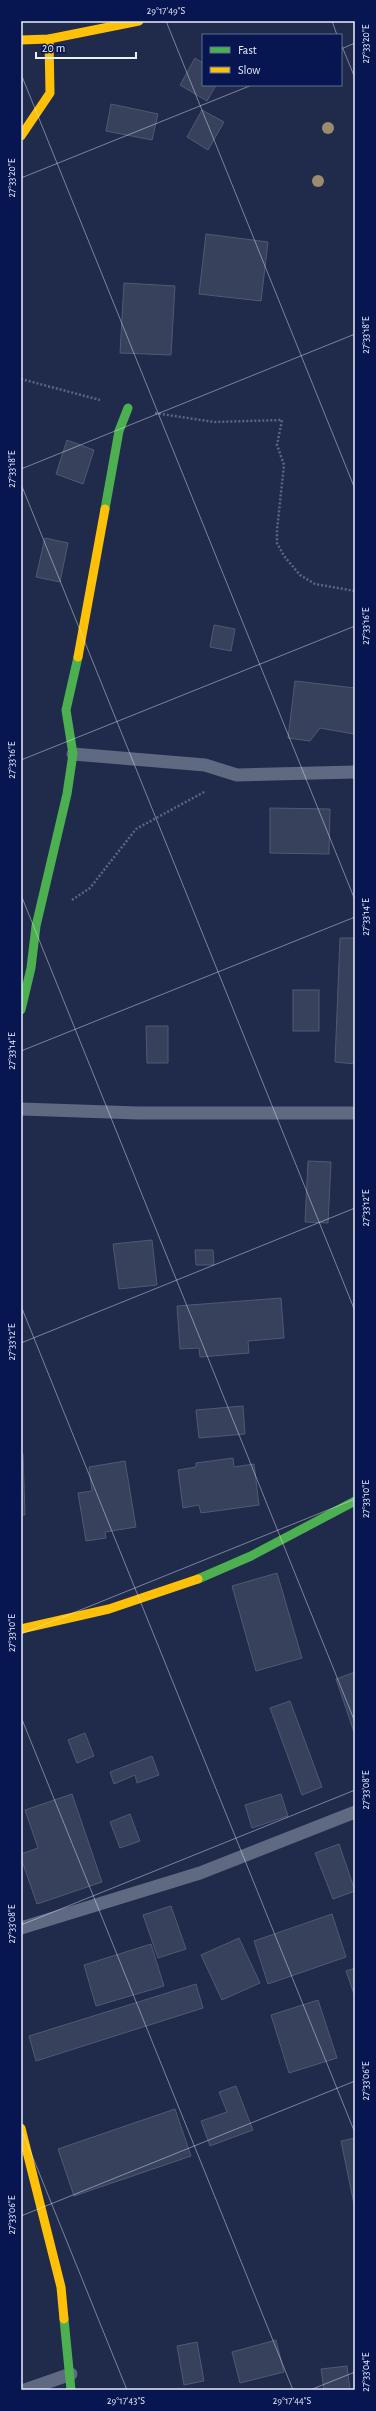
<svg xmlns="http://www.w3.org/2000/svg" width="376" height="2411" font-family="'Alegreya Sans',sans-serif">
<style>
.building{fill:#38415c;stroke:#505974}
.lines{fill:none;stroke-linecap:round;stroke-linejoin:round}
.path{stroke:#5d667d;stroke-width:2.5;stroke-dasharray:2 2;stroke-linecap:butt}
.lane{stroke:#606982;stroke-width:13}
.fast{stroke:#4caf50;stroke-width:9}
.slow{stroke:#ffc107;stroke-width:9}
.tree{fill:#9b8b6f}
.ticks{fill:none;stroke:#e8efff;stroke-width:1;stroke-opacity:0.45}
.neatline{fill:none;stroke:#e8efff;stroke-width:1.5}
.ticks-label{font-size:10px;text-anchor:middle;fill:#e8efff}
</style>
<rect width="100%" height="100%" fill="#202a4a"/>
<!-- building -->
<g class="building">
<polygon points="195,58 203,63 203,85 216,85 207,101 180,85"/>
<polygon points="111,104 158,114 152,140 106,131"/>
<polygon points="202,110 224,122 208,150 187,137"/>
<polygon points="206,234 268,242 261,301 199,294"/>
<polygon points="124,283 175,286 171,355 120,353"/>
<polygon points="67,440 94,450 83,484 56,474"/>
<polygon points="45,538 68,543 60,582 36,577"/>
<polygon points="214,625 235,629 231,651 210,647"/>
<polygon points="295,681 355,688 354,734 320,728 310,741 288,738"/>
<polygon points="270,808 330,809 329,854 270,853"/>
<polygon points="340,938 355,938 355,1064 335,1062"/>
<rect x="293" y="990" width="26" height="41"/>
<polygon points="146,1026 168,1026 168,1063 147,1063"/>
<polygon points="308,1161 331,1162 328,1223 305,1222"/>
<polygon points="152,1240 157,1285 119,1289 113,1244"/>
<polygon points="195,1250 213,1250 214,1265 196,1265"/>
<polygon points="281,1298 284,1338 248,1341 249,1353 200,1357 199,1348 180,1349 177,1306"/>
<polygon points="243,1406 245,1434 199,1438 196,1410"/>
<polygon points="21,1454 23,1454 25,1515 21,1515"/>
<polygon points="233,1458 234,1467 254,1464 259,1505 201,1513 199,1505 183,1508 178,1470 196,1467 196,1463"/>
<polygon points="125,1461 136,1527 105,1532 106,1538 86,1541 78,1493 92,1491 89,1467"/>
<polygon points="277,1573 302,1658 256,1671 232,1586"/>
<polygon points="355,1672 355,1735 336,1679"/>
<polygon points="290,1701 322,1787 302,1795 270,1708"/>
<polygon points="85,1733 94,1756 77,1763 68,1740"/>
<polygon points="152,1756 159,1775 137,1783 135,1775 114,1784 110,1772"/>
<polygon points="72,1794 102,1882 37,1904 21,1858 21,1854 38,1848 25,1810"/>
<polygon points="281,1794 288,1816 252,1828 245,1805"/>
<polygon points="130,1814 140,1841 120,1848 110,1822"/>
<polygon points="339,1844 355,1891 333,1899 315,1853"/>
<polygon points="171,1906 186,1949 158,1958 143,1915"/>
<polygon points="332,1914 346,1957 268,1984 254,1941"/>
<polygon points="239,1938 260,1983 222,2000 201,1955"/>
<polygon points="151,1944 164,1986 96,2006 84,1965"/>
<polygon points="355,1968 355,1994 354,1994 346,1971"/>
<polygon points="196,1984 203,2008 36,2061 29,2036"/>
<polygon points="318,2000 337,2058 289,2073 271,2015"/>
<polygon points="236,2086 253,2130 210,2146 201,2121 227,2112 219,2092"/>
<polygon points="175,2109 191,2156 74,2196 58,2149"/>
<polygon points="355,2138 355,2209 341,2141"/>
<polygon points="276,2340 284,2372 240,2383 232,2352"/>
<polygon points="197,2342 204,2381 184,2385 177,2346"/>
<polygon points="347,2366 350,2390 324,2390 321,2369"/>
</g>
<g class="lines">
<!-- path -->
<g class="path">
<polyline points="21,379 100,400"/>
<polyline points="155,413 214,422 282,420 277,445 284,465 277,530 277,543 284,556 300,575 315,584 355,591"/>
<polyline points="72,900 90,888 136,829 206,791"/>
</g>
<!-- lane -->
<g class="lane">
<polyline points="73,754 205,765 237,775 355,772"/>
<polyline points="21,1109 138,1113 355,1113"/>
<polyline points="21,1928 200,1873 355,1812"/>
<polyline points="25,2390 71,2374"/>
</g>
<!-- fast -->
<g class="fast">
<polyline points="105,509 119,431 128,408"/>
<polyline points="21,1010 31,968 36,926 67,794 73,754 66,710 78,657"/>
<polyline points="198,1579 251,1556 355,1501"/>
<polyline points="64,2319 71,2390"/>
</g>
<!-- slow -->
<g class="slow">
<polyline points="21,40 49,39 139,21"/>
<polyline points="21,136 50,93 49,39"/>
<polyline points="78,657 105,509"/>
<polyline points="21,1629 109,1609 198,1579"/>
<polyline points="21,2128 61,2287 64,2319"/>
</g>
</g>
<!-- trees -->
<g class="tree">
<circle cx="328" cy="128" r="6"/>
<circle cx="318" cy="181" r="6"/>
</g>
<!-- ticks -->
<path class="ticks" d="M 166,21 L 355,489M 332,21 L 337,35M 341,44 L 355,78M 341,49 L 355,43M 21,74 L 355,900M 21,178 L 252,85M 21,469 L 355,334M 21,484 L 355,1311M 21,760 L 355,626M 21,895 L 355,1722M 21,1051 L 355,917M 21,1306 L 355,2133M 21,1343 L 355,1208M 21,1634 L 355,1499M 21,1717 L 293,2390M 21,1925 L 355,1790M 21,2128 L 127,2390M 21,2216 L 355,2081M 310,2390 L 355,2372"/>
<!-- border -->
<rect width="376" height="2411" fill="none" stroke="#071650" stroke-width="44"/>
<!-- legend -->
<rect x="202" y="34" width="140" height="52" fill="#071650" stroke="#616d96"/>
<rect x="210" y="47" width="20" height="6" fill="#4caf50" stroke="#616d96"/>
<text x="238" y="54" font-size="12" fill="#e8efff">Fast</text>
<rect x="210" y="67" width="20" height="6" fill="#ffc107" stroke="#616d96"/>
<text x="238" y="74" font-size="12" fill="#e8efff">Slow</text>
<!-- scale -->
<path d="M36 52v6h100v-6" fill="none" stroke="#e8efff" stroke-width="2"/>
<text x="42" y="52" font-size="12" fill="#e8efff" stroke="#071650" stroke-width="3" paint-order="stroke">20 m</text>
<rect x="22" y="22" width="332" height="2367" class="neatline"/>
<g class="ticks-label">
<text x="166" y="14">29°17'49"S</text>
<text transform="translate(365 44) rotate(-90)" y="4">27°33'20"E</text>
<text transform="translate(11 178) rotate(-90)" y="4">27°33'20"E</text>
<text transform="translate(365 335) rotate(-90)" y="4">27°33'18"E</text>
<text transform="translate(11 469) rotate(-90)" y="4">27°33'18"E</text>
<text transform="translate(365 626) rotate(-90)" y="4">27°33'16"E</text>
<text transform="translate(11 760) rotate(-90)" y="4">27°33'16"E</text>
<text transform="translate(365 917) rotate(-90)" y="4">27°33'14"E</text>
<text transform="translate(11 1051) rotate(-90)" y="4">27°33'14"E</text>
<text transform="translate(365 1208) rotate(-90)" y="4">27°33'12"E</text>
<text transform="translate(11 1342) rotate(-90)" y="4">27°33'12"E</text>
<text transform="translate(365 1499) rotate(-90)" y="4">27°33'10"E</text>
<text transform="translate(11 1633) rotate(-90)" y="4">27°33'10"E</text>
<text transform="translate(365 1790) rotate(-90)" y="4">27°33'08"E</text>
<text transform="translate(11 1924) rotate(-90)" y="4">27°33'08"E</text>
<text transform="translate(365 2081) rotate(-90)" y="4">27°33'06"E</text>
<text transform="translate(11 2215) rotate(-90)" y="4">27°33'06"E</text>
<text transform="translate(365 2372) rotate(-90)" y="4">27°33'04"E</text>
<text x="126" y="2404">29°17'43"S</text>
<text x="292" y="2404">29°17'44"S</text>
</g>
</svg>
